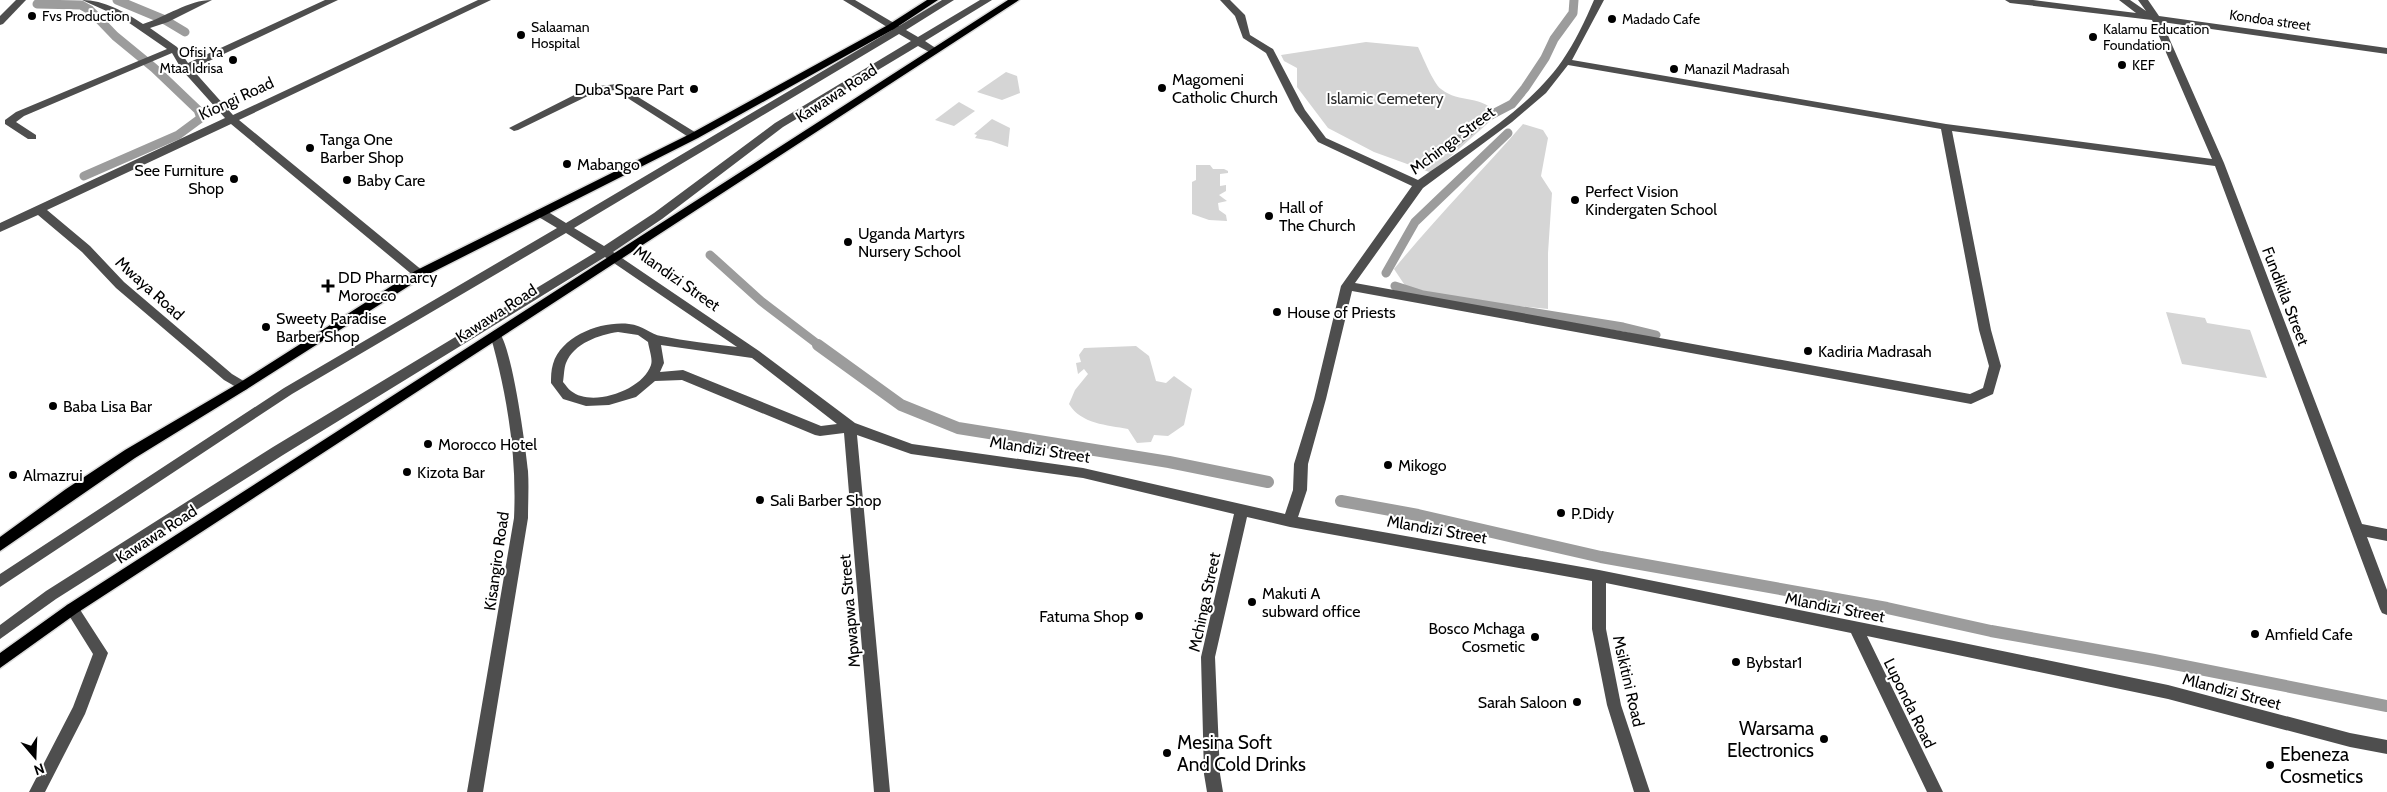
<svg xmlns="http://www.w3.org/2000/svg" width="2387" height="792" font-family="Cabin,sans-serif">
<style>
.green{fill:#d5d5d5}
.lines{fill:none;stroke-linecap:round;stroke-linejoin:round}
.stream-far1{stroke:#9c9c9c;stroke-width:9}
.stream{stroke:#9c9c9c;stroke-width:12}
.major-casing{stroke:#dbdbdb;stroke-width:3}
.minor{fill:#4e4e4e;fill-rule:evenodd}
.major{fill:#000;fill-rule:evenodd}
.poi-dot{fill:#000;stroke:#fff;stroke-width:2}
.labels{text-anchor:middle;stroke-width:4;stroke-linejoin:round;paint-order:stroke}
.far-poi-label{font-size:14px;fill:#000;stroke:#fff;text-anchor:start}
.far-street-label{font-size:14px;fill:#000;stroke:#fff}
.poi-label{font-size:16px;fill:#000;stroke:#fff;text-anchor:start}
.street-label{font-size:16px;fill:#000;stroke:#fff}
.park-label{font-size:16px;fill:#2c2c2c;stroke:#fff}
.near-poi-label{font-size:19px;fill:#000;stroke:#fff;text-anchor:start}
</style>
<rect width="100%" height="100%" fill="#fff"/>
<!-- green -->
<g class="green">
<path d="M 1366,42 L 1418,47 C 1423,57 1433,83 1441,89 C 1459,104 1484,94 1497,115 L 1432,173 L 1374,152 L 1328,128 L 1297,87 L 1297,68 L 1284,61 L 1281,55 Z"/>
<polygon points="1006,72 1017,76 1020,93 1002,100 977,92"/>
<polygon points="959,102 975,111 954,126 935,120"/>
<polygon points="992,119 1010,128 1008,147 991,141 975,138 977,135 974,134"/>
<path d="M 1523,124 L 1543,130 L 1548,138 L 1541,176 L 1552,193 L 1548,253 L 1548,309 L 1472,301 L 1406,287 L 1394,269 C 1435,219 1480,173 1523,124 Z"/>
<polygon points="1196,165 1210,165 1213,169 1224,169 1228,171 1228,173 1220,174 1220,186 1226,185 1226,191 1219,195 1227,201 1218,203 1219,210 1226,215 1227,221 1209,220 1192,214 1192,182 1196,180"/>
<polygon points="2166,312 2205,318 2207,323 2250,330 2267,378 2182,364"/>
<path d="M 1136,346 L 1149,356 L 1156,381 L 1166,383 L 1174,376 L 1192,389 L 1184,425 L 1168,436 L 1154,435 L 1151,442 L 1137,443 L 1128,429 C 1107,425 1081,424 1069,404 L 1075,390 L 1088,374 L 1084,369 L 1078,374 L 1076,363 L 1081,362 L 1079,355 L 1084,348 Z"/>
</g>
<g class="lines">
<!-- stream-far1 -->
<g class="stream-far1">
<polyline points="117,0 165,20 185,32"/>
<polyline points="37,4 81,5 90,10 115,36 154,68 198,110 201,118 178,135 84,176"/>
<polyline points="1450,147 1487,117 1512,104 1525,88 1545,58 1554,39 1573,13 1574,0"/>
<polyline points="710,255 761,301 820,346"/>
<polyline points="1386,273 1415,222 1508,133"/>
<polyline points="1395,286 1423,295 1623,327 1656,335"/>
</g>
<!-- stream -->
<g class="stream">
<polyline points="818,345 901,405 958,428 1169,462 1268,482"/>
<polyline points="1341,501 1418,515 1601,557 1887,608 1991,631 2154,660 2387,706"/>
</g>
<!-- major casing -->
<g class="major-casing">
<g id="major">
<polygon points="927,0 938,0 894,29 698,138 423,277 247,389 135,458 0,551 0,537 66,489 125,450 239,383 415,271 690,134 888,25"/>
<polygon points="1008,0 1019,0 77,613 0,668 0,653 67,605"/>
</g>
</g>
<!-- minor -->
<g class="minor">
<polygon points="16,0 26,0 3,24 0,25 0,16"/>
<path d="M 82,0 C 104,0 125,12 143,24 C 166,17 188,0 212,0 L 168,22 L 150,28 L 177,47 L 188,63 L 325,0 L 338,0 L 192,69 L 233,115 L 478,0 L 491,0 L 239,120 L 423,271 L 425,274 L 423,277 L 415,277 L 231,124 L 47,210 L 90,246 L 124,282 L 232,374 L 247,383 L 249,386 L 247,389 L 243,391 L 224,380 L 116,288 L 82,252 L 38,215 L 0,232 L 0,223 L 225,118 L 182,70 L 172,53 L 24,116 L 16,122 L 36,135 L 36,139 L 28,139 L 5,124 L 5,120 L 16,112 L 167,49 L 122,18 Z"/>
<path d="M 843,0 L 855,0 L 899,26 L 942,0 L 954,0 L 906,30 L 918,37 L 980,0 L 992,0 L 925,41 L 937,49 L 937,53 L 931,53 L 918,46 L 783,127 L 662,219 L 613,252 L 759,351 L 855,423 L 912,444 L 1083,468 L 1285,514 L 1293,490 L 1294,464 L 1314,399 L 1341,286 L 1412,186 L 1318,142 L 1295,111 L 1266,53 L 1243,38 L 1235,16 L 1220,0 L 1230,0 L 1245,15 L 1250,35 L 1273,49 L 1305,110 L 1326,138 L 1418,180 C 1467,145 1527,111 1562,61 C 1575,42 1585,21 1594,0 L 1604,0 L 1572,60 L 1946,124 L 2212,159 L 2152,20 L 2010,3 L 2005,0 L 2033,0 L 2136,13 L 2119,0 L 2130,0 L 2146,11 L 2138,0 L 2148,0 L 2159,16 L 2387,48 L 2387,54 L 2162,22 L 2224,163 L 2362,524 L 2387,529 L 2387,541 L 2367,537 L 2387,590 L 2387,615 L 2382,613 L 2380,609 L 2215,166 L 1952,131 L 1991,330 L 2001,366 L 1993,394 L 1971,404 L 1352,291 L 1326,399 L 1308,464 L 1307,490 L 1298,517 L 1599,570 L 1949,640 L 2168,685 L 2350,733 L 2387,740 L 2387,754 L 2350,747 L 2168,699 L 1867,636 L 1943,792 L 1927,792 L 1851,633 L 1606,583 L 1606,629 L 1621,705 L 1650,792 L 1634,792 L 1607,705 L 1592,629 L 1592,581 L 1290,527 L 1247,517 L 1215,657 L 1220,774 L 1223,792 L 1207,792 L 1204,774 L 1201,657 L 1234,514 L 1083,478 L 911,454 L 857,435 L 890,792 L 874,792 L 844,433 L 820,436 L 815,435 L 682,380 L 655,381 L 636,397 L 609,405 L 586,406 L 563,399 L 551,383 C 551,377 551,370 553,364 C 562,335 602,321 629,324 C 643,325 651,335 661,336 C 686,341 711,344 737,347 L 605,257 L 283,455 L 56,599 L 0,639 L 0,625 L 46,591 L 273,447 L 596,252 L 566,233 L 292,394 L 0,587 L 0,574 L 284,388 L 557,228 L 537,216 L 535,213 L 537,210 L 545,210 L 566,223 L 892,30 ZM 899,34 L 911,41 L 775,123 L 654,213 L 604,246 L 574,228 ZM 1568,65 L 1941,129 L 1979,330 L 1989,366 L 1983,388 L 1970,394 L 1355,283 L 1423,188 L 1512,122 L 1546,93 ZM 618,332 L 638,335 L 648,342 C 649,349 653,359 651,365 C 643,390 592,408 571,391 C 568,389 566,385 563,382 C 564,376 564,368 566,363 C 574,343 599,335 618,332 ZM 661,345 L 752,358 L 837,424 L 821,426 L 683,370 L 660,372 L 664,363 Z"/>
<polygon points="617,84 698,134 698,138 690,138 615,90 596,92 518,130 514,131 509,128 590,87"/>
<path d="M 496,330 C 511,334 526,451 528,471 C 529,487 528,502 528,518 L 483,792 L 467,792 L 514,518 C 517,455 507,394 490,334 Z"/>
<polygon points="72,603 77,605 108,653 85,714 45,792 29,792 73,707 93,654 65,609 67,605"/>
</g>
<!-- major -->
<use href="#major" class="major"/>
</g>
<!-- markers -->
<g class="poi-dot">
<circle cx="32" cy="16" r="5"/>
<circle cx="1612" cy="19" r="5"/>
<circle cx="521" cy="35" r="5"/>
<circle cx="2093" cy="37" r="5"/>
<circle cx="233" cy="60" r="5"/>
<circle cx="2122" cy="65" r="5"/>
<circle cx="1674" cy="69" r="5"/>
<circle cx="1162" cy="88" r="5"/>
<circle cx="694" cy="89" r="5"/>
<circle cx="310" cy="148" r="5"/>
<circle cx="567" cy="164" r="5"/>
<circle cx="234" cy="179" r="5"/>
<circle cx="347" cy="180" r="5"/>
<circle cx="1575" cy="200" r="5"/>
<circle cx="1269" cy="216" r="5"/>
<circle cx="848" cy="242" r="5"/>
<path d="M325.5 278.5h5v5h5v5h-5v5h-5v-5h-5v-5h5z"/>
<circle cx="1277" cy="312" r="5"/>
<circle cx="266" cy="327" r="5"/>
<circle cx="1808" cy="351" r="5"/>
<circle cx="53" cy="406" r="5"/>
<circle cx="428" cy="444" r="5"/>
<circle cx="1388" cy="465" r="5"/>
<circle cx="407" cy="472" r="5"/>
<circle cx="13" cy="475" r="5"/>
<circle cx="760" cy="500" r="5"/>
<circle cx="1561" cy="513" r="5"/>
<circle cx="1252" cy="602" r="5"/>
<circle cx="1139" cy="616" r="5"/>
<circle cx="2255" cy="634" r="5"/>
<circle cx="1535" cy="637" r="5"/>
<circle cx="1736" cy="662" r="5"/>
<circle cx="1577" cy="702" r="5"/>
<circle cx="1824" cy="739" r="5"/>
<circle cx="1167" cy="753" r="5"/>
<circle cx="2270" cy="765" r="5"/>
</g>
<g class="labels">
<!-- far-poi labels -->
<g class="far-poi-label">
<text x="42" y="21">Fvs Production</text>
<text x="1622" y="24">Madado Cafe</text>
<text x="531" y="32">Salaaman<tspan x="531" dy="16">Hospital</tspan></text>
<text x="2103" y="34">Kalamu Education<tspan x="2103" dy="16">Foundation</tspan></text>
<text x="223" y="57" text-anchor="end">Ofisi Ya<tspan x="223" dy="16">Mtaa Idrisa</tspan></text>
<text x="2132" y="70">KEF</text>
<text x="1684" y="74">Manazil Madrasah</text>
</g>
<!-- far-street labels -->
<g class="far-street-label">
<text transform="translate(2270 20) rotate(8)" y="5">Kondoa street</text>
</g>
<!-- poi labels -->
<g class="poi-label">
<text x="1172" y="85">Magomeni<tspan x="1172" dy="18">Catholic Church</tspan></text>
<text x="684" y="95" text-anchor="end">Duba Spare Part</text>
<text x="320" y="145">Tanga One<tspan x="320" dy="18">Barber Shop</tspan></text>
<text x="577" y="170">Mabango</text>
<text x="224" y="176" text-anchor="end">See Furniture<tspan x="224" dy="18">Shop</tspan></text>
<text x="357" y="186">Baby Care</text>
<text x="1585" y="197">Perfect Vision<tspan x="1585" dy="18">Kindergaten School</tspan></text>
<text x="1279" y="213">Hall of<tspan x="1279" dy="18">The Church</tspan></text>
<text x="858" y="239">Uganda Martyrs<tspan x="858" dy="18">Nursery School</tspan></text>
<text x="338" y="283">DD Pharmarcy<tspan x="338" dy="18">Morocco</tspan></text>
<text x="1287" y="318">House of Priests</text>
<text x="276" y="324">Sweety Paradise<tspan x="276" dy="18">Barber Shop</tspan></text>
<text x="1818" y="357">Kadiria Madrasah</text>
<text x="63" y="412">Baba Lisa Bar</text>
<text x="438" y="450">Morocco Hotel</text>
<text x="1398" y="471">Mikogo</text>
<text x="417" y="478">Kizota Bar</text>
<text x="23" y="481">Almazrui</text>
<text x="770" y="506">Sali Barber Shop</text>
<text x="1571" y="519">P.Didy</text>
<text x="1262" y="599">Makuti A<tspan x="1262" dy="18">subward office</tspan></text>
<text x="1129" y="622" text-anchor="end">Fatuma Shop</text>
<text x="1525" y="634" text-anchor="end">Bosco Mchaga<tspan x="1525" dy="18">Cosmetic</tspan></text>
<text x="2265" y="640">Amfield Cafe</text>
<text x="1746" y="668">Bybstar1</text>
<text x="1567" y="708" text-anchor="end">Sarah Saloon</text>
</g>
<!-- street labels -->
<g class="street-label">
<text transform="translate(836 93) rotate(-33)" y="6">Kawawa Road</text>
<text transform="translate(236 98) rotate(-25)" y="6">Kiongi Road</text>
<text transform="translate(1452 140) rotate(-37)" y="6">Mchinga Street</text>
<text transform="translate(677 278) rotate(35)" y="6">Mlandizi Street</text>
<text transform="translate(150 288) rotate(42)" y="6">Mwaya Road</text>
<text transform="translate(2286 296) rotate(69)" y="6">Fundikila Street</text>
<text transform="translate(496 313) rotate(-33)" y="6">Kawawa Road</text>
<text transform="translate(1040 449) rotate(9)" y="6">Mlandizi Street</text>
<text transform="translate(1437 529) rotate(10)" y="6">Mlandizi Street</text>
<text transform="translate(156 534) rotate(-33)" y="6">Kawawa Road</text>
<text transform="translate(496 561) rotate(-82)" y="6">Kisangiro Road</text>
<text transform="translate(1204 602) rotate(-78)" y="6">Mchinga Street</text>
<text transform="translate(1835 607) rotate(11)" y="6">Mlandizi Street</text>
<text transform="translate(849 611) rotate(-95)" y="6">Mpwapwa Street</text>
<text transform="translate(1629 681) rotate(77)" y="6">Msikitini Road</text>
<text transform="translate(2232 691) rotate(15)" y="6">Mlandizi Street</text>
<text transform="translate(1910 703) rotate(64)" y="6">Luponda Road</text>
</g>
<!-- park labels -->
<g class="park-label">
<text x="1385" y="104">Islamic Cemetery</text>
</g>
<!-- near-poi labels -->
<g class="near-poi-label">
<text x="1814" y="735" text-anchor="end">Warsama<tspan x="1814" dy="22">Electronics</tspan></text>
<text x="1177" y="749">Mesina Soft<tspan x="1177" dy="22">And Cold Drinks</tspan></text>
<text x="2280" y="761">Ebeneza<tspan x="2280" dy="22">Cosmetics</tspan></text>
</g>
</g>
<!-- north arrow -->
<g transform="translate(35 757) rotate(161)" stroke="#ffffff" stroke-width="4" paint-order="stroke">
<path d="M0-4L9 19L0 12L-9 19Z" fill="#000000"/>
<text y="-8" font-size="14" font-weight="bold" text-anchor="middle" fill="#000000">N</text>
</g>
</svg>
